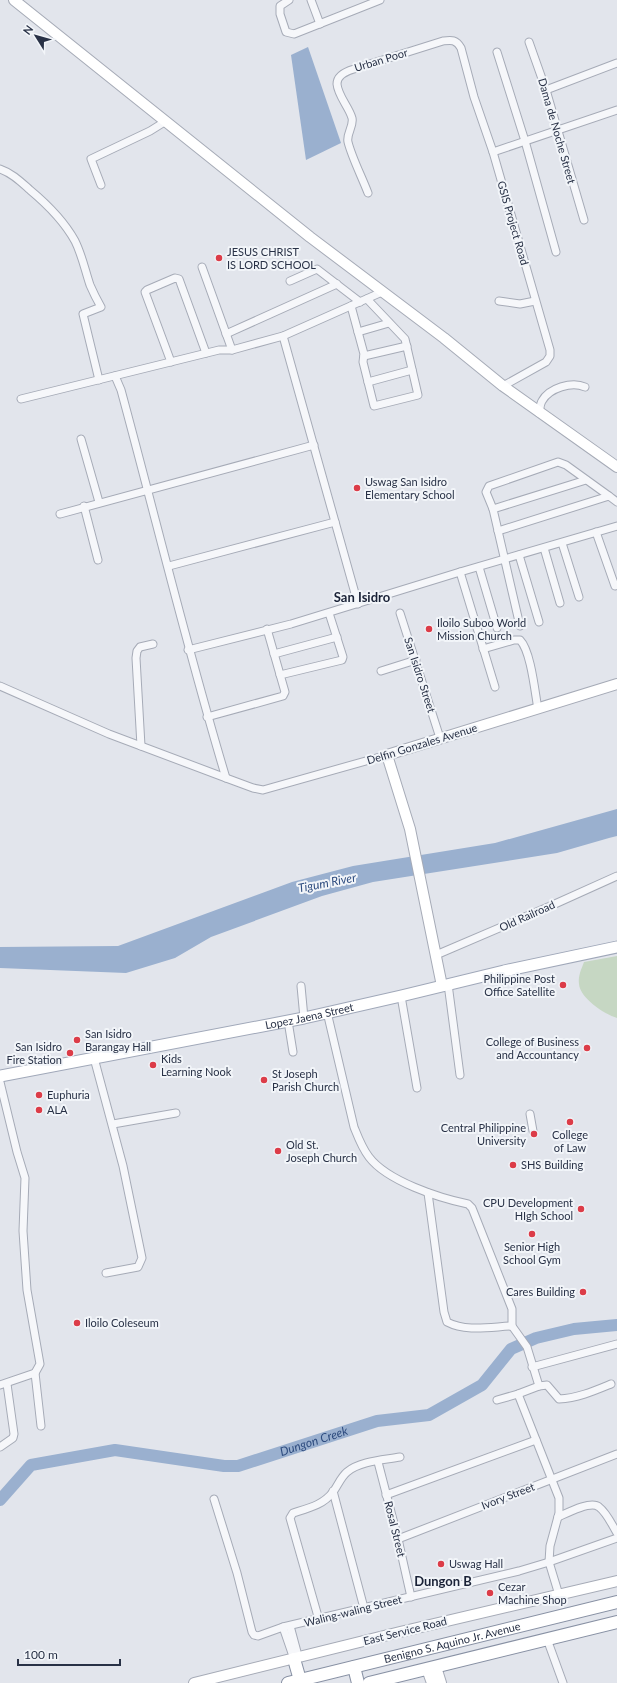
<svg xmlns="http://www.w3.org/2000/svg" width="617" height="1683" font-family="Lato,sans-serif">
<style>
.green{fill:#c6d7c3}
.water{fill:#9ab0cf}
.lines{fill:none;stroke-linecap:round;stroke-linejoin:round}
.river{stroke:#9ab0cf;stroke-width:12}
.street-casing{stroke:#a6abb7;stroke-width:9}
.secondary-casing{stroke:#a6abb7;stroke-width:12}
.primary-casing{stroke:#a0a8b9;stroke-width:13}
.highway-casing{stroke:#8891a4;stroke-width:14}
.street{stroke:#f6f7fa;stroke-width:7}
.secondary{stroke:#fff;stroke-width:10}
.primary{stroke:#fff;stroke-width:11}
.highway{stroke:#fff;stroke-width:12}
.poi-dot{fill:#dc3c48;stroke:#f2f5f9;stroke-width:1.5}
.labels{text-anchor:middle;stroke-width:4;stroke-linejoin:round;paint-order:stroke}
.street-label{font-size:11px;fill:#283146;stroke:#f2f5f9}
.poi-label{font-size:11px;fill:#283146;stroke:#f2f5f9;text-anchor:start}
.water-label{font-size:12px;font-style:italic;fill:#2e4c7f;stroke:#f2f5f9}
.quarter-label{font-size:13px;font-weight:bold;fill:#1a2237;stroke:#f2f5f9}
</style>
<rect width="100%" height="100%" fill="#e2e5ec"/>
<!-- green -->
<path class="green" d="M 617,956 L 617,1018 C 604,1014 580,998 579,984 C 578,976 581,970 584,962 Z"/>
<!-- water -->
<g class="water">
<polygon points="308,47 341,143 306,160 291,55"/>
<polygon points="617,809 617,836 609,838 557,853 373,882 322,896 211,937 175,958 126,973 0,968 0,947 118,946 292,882 353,866 495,843"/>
</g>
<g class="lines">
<!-- river -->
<path class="river" id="s1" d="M 0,1500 L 31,1465 L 115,1450 L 224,1466 L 238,1466 L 377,1421 L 429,1415 L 482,1385 L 511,1349 L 536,1338 L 574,1329 L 617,1325"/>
<!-- street casing -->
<g class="street-casing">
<g id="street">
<polyline points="289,0 280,6 280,14 286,32 294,34 380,0"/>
<polyline points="311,0 320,24"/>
<polyline points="529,42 546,90 584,220"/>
<polyline points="497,52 525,141 556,252"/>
<polyline points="546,90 617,63"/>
<polyline points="493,152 617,110"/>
<path d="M 0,169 C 12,173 21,182 30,190 C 48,205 64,221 75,241 C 82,255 85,270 90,285 C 93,292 97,300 101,307 L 83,314 L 99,380"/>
<polyline points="101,185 91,159 150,131 166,121"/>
<path d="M 368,193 C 362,177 352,158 348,142 C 346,134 354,126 352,118 C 349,107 338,96 337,84 C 337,75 347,71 354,69 L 443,41 C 451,40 456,39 461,48 L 474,97 L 493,152 L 550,350 L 550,356 L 546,362 L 503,386"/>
<polyline points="202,267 232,350"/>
<polyline points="290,281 317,269 360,302"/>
<polyline points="499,301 520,304 535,301"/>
<polyline points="351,306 364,354 363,362 374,406 418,395 405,339 367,299"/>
<polyline points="358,332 389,323"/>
<polyline points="226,334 337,284"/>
<polyline points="283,336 358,604"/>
<polyline points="364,356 407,346"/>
<polyline points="171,362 145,292 147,290 175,278 179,279 206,353"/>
<path d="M 115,376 L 121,390 C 156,519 187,649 226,778"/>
<polyline points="368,382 412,370"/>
<polyline points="21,399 219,350 232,350 283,336 382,292"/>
<path d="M 539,413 C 540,409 540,404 542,401 C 549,388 572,381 585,387"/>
<polyline points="81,439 99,502"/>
<polyline points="84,506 98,560"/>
<polyline points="493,509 486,492 489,486 558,462 566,465 609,496"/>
<polyline points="60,514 314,445"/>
<polyline points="498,531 609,496 617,502"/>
<polyline points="596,532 615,586"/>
<polyline points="562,543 579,597"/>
<polyline points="544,548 560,603"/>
<polyline points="519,555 539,622"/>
<polyline points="169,566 335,522"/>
<polyline points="479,567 497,628"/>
<polyline points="460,572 495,687"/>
<polyline points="400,613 440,738"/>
<polyline points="520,626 493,509 586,480"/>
<path d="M 483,649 L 514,640 L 520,640 C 531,651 535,693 538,709"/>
<polyline points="188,650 291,624 460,572 617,526"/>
<polyline points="274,654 337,637"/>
<polyline points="381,671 416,660"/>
<polyline points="280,675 342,660 343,657 329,613"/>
<polyline points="0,686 109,734 226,778 253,788 263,790 387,755"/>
<polyline points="207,717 283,696 285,692 267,629"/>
<polyline points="141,746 136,658 137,651 140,647 153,644"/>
<polyline points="436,955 546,908 617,876"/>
<polyline points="448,984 460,1075"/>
<polyline points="301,986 304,1018"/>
<polyline points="401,996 417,1088"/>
<path d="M 327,1012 L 354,1127 C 358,1137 362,1148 369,1157 C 387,1181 439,1198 468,1204 L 472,1208 L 512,1309 L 512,1326 L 527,1347 L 539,1386 L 518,1394 L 497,1400"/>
<polyline points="288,1021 293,1052"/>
<polyline points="94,1058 123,1166 142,1258 138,1267 106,1273"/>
<polyline points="0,1082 17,1152 25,1178 23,1231 27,1290 40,1364 35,1373 0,1385"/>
<polyline points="530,1114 533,1131"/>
<polyline points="113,1124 176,1113"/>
<path d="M 428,1193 L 444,1312 L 447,1322 C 466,1332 490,1327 512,1326"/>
<polyline points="532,1367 617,1344"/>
<polyline points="35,1373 41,1426"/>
<path d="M 539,1386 L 547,1385 L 559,1399 C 578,1398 594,1391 611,1384"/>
<polyline points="518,1394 559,1498 559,1513 550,1546 549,1562 559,1595"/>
<polyline points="0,1447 13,1438 14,1434 7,1384"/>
<polyline points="378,1462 398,1539 411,1597"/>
<polyline points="333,1491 364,1608"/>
<polyline points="386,1495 536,1440"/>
<polyline points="214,1499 237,1573 252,1632 254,1635 258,1636 283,1627 519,1571 549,1562 617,1538"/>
<path d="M 558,1517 C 567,1513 591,1500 599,1507 C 607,1513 612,1525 617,1533"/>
<polyline points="398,1539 617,1454"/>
<path d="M 319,1620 L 290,1518 L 293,1513 C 309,1508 323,1505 333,1492 C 338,1485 341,1477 347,1472 C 360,1461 384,1460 400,1457"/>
<polyline points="290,1626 297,1652 294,1659"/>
<polyline points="283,1627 294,1659"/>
<polyline points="547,1639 563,1683"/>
</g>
</g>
<!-- secondary casing -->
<g class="secondary-casing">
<g id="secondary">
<polyline points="14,0 310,237 444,338 503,386 617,467"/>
<polyline points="442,986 410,829 387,755 617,684"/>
<polyline points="436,1667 441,1683"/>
<polyline points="427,1669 432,1683"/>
<polyline points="194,1683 400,1632 617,1581"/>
</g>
</g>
<!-- primary casing -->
<g class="primary-casing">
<g id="primary">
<path id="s2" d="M 0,1076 L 304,1018 L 401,996 L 504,971 L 617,947"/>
</g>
</g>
<!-- highway casing -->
<g class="highway-casing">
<g id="highway">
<polyline points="294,1659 300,1680"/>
<polyline points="354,1667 358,1683"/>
<path id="s3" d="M 288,1683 L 617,1602"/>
<polyline points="369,1683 617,1622"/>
</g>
</g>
<!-- street -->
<use href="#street" class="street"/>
<!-- secondary -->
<use href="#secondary" class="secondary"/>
<!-- primary -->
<use href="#primary" class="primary"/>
<!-- highway -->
<use href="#highway" class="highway"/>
</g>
<!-- markers -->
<g class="poi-dot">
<circle cx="219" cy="258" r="4"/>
<circle cx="357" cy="488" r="4"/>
<circle cx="429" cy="629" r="4"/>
<circle cx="563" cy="985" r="4"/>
<circle cx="77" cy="1040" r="4"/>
<circle cx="587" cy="1048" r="4"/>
<circle cx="70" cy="1053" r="4"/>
<circle cx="153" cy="1065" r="4"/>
<circle cx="264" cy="1080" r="4"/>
<circle cx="39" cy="1095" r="4"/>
<circle cx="39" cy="1110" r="4"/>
<circle cx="570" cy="1122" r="4"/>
<circle cx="534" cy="1134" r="4"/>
<circle cx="278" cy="1151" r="4"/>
<circle cx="513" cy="1165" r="4"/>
<circle cx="581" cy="1209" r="4"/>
<circle cx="532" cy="1234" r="4"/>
<circle cx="583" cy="1292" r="4"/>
<circle cx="77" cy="1323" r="4"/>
<circle cx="441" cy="1564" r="4"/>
<circle cx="490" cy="1593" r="4"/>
</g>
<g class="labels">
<!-- street labels -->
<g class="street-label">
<text transform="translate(381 60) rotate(-17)" y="4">Urban Poor</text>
<text transform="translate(557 131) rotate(74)" y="4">Dama de Noche Street</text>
<text transform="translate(513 223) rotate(74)" y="4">GSIS Project Road</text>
<text transform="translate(420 675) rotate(72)" y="4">San Isidro Street</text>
<text transform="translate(422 744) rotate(-17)" y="4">Delfin Gonzales Avenue</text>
<text transform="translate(527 916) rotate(-24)" y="4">Old Railroad</text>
<text dy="4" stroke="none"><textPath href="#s2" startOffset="315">Lopez Jaena Street</textPath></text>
<text transform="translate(508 1496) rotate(-21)" y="4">Ivory Street</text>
<text transform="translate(395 1529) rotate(76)" y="4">Rosal Street</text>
<text transform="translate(353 1611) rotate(-14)" y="4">Waling-waling Street</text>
<text transform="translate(405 1631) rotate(-14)" y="4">East Service Road</text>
<text dy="4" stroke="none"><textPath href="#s3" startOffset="169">Benigno S. Aquino Jr. Avenue</textPath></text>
</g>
<!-- poi labels -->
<g class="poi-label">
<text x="227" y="256">JESUS CHRIST<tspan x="227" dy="13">IS LORD SCHOOL</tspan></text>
<text x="365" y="486">Uswag San Isidro<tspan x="365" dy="13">Elementary School</tspan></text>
<text x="437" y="627">Iloilo Suboo World<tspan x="437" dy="13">Mission Church</tspan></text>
<text x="555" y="983" text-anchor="end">Philippine Post<tspan x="555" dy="13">Office Satellite</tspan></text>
<text x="85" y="1038">San Isidro<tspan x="85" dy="13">Barangay Hall</tspan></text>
<text x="579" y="1046" text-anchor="end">College of Business<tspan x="579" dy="13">and Accountancy</tspan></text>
<text x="62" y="1051" text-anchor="end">San Isidro<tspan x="62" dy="13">Fire Station</tspan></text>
<text x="161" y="1063">Kids<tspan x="161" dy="13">Learning Nook</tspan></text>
<text x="272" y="1078">St Joseph<tspan x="272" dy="13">Parish Church</tspan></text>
<text x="47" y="1099">Euphuria</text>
<text x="47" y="1114">ALA</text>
<text x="526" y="1132" text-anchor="end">Central Philippine<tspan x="526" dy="13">University</tspan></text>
<text x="570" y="1139" text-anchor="middle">College<tspan x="570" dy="13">of Law</tspan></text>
<text x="286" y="1149">Old St.<tspan x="286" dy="13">Joseph Church</tspan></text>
<text x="521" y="1169">SHS Building</text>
<text x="573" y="1207" text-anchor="end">CPU Development<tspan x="573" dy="13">HIgh School</tspan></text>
<text x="532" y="1251" text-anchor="middle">Senior High<tspan x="532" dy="13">School Gym</tspan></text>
<text x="575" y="1296" text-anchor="end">Cares Building</text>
<text x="85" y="1327">Iloilo Coleseum</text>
<text x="449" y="1568">Uswag Hall</text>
<text x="498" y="1591">Cezar<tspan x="498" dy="13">Machine Shop</tspan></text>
</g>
<!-- water labels -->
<g class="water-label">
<text transform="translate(327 883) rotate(-11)" y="4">Tigum River</text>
<text dy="4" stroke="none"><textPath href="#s1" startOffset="336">Dungon Creek</textPath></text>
</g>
<!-- quarter labels -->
<g class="quarter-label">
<text x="362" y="602">San Isidro</text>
<text x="443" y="1586">Dungon B</text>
</g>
</g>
<!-- north arrow -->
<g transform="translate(36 36) rotate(307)" stroke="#f2f5f9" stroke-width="3" paint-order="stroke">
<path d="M0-3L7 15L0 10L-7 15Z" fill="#283146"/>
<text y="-6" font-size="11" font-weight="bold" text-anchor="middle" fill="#283146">N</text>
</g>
<!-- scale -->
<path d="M18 1659v6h102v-6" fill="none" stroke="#283146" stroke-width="2"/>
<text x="24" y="1659" font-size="12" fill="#283146" stroke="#f2f5f9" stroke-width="3" paint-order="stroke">100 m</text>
</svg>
